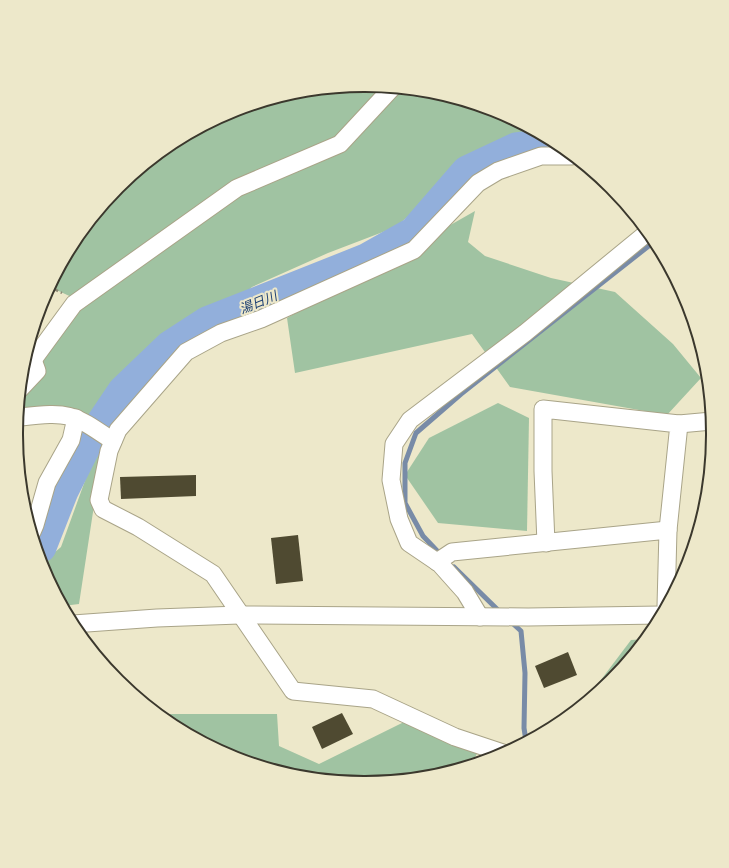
<svg xmlns="http://www.w3.org/2000/svg" width="729" height="868" font-family="Lato,'Noto Sans JP',sans-serif">
<style>
.green{fill:#a0c3a2}
.lines{fill:none;stroke-linecap:round;stroke-linejoin:round}
.stream{stroke:#788ba7;stroke-width:5}
.river{stroke:#92afdb;stroke-width:31}
.building{fill:#4f4a31}
.minor-casing{stroke:#a9a488;stroke-width:19}
.path{stroke:#8c8875;stroke-width:2.5;stroke-dasharray:3 3;stroke-linecap:butt}
.minor{stroke:#fff;stroke-width:17}
.labels{text-anchor:middle;stroke-width:4;stroke-linejoin:round;paint-order:stroke}
.water-label{font-size:13px;font-style:italic;fill:#193d72;stroke:#ede8ca}
.rim{fill:none;stroke:#3b382d;stroke-width:2}
</style>
<rect width="100%" height="100%" fill="#ede8ca"/>
<!-- green -->
<g class="green">
<polygon points="365,86 433,92 498,112 542,136 484,148 396,227 328,253 252,287 96,421 19,406 20,393 78,300 50,287 75,240 118,187 171,144 231,112 297,92"/>
<polygon points="475,211 468,242 485,256 551,278 615,292 673,344 701,378 667,415 510,387 472,334 295,373 287,318"/>
<polygon points="498,403 529,418 527,531 438,523 405,475 429,438"/>
<polygon points="98,445 102,453 79,604 63,606 41,564 61,547"/>
<polygon points="645,639 611,681 585,701 631,640"/>
<path d="M 159,714 L 277,714 L 279,746 L 319,764 L 404,722 L 478,752 L 471,764 C 437,774 400,783 364,782 C 297,781 211,757 159,714 Z"/>
</g>
<g class="lines">
<!-- stream -->
<g class="stream">
<polyline points="442,556 423,536 405,503 405,463 416,433 461,394 655,241"/>
<polyline points="454,567 500,612"/>
<polyline points="510,621 521,631 525,673 524,728 526,741"/>
</g>
<!-- river -->
<polyline class="river" points="37,549 41,547 63,491 84,449 123,391 170,346 207,322 366,259 414,232 467,171 516,148 556,143"/>
</g>
<!-- building -->
<g class="building">
<polygon points="196,475 196,496 121,499 120,477"/>
<polygon points="298,535 303,581 276,584 271,538"/>
<polygon points="568,652 577,675 544,688 535,666"/>
<polygon points="342,713 353,734 322,749 312,727"/>
</g>
<g class="lines">
<!-- minor casing -->
<g class="minor-casing">
<g id="minor">
<polyline points="23,367 33,360 74,304 237,188 340,144 392,88"/>
<polyline points="20,389 37,371 33,360"/>
<path d="M 18,415 L 21,417 C 70,411 73,414 113,441"/>
<polyline points="679,424 712,421"/>
<polyline points="32,532 35,525 47,483 71,440 76,418"/>
<polyline points="546,543 543,471 543,409 679,424 668,530"/>
<polyline points="437,562 452,552 668,530 666,606"/>
<polyline points="480,617 465,592 440,564 409,543 399,519 391,480 394,444 410,420 525,333 648,232"/>
<polyline points="73,624 157,618 239,615 528,617 661,615"/>
<polyline points="503,753 455,737 373,699 293,691 213,574 138,527 103,509 99,500 109,451 118,430 186,352 221,333 261,319 414,250 478,183 498,171 541,156 572,156"/>
</g>
</g>
<!-- path -->
<polyline class="path" points="50,287 62,293"/>
<!-- minor -->
<use href="#minor" class="minor"/>
</g>
<g class="labels">
<!-- water labels -->
<g class="water-label">
<text transform="translate(258 302) rotate(-22)" y="5">湯日川</text>
</g>
</g>
<!-- crop -->
<path d="M0 0H729V868H0ZM364 92H365A341 341 0 0 1 706 433V435A341 341 0 0 1 365 776H364A341 341 0 0 1 23 435V433A341 341 0 0 1 364 92Z" fill="#ede8ca" fill-rule="evenodd"/>
<path class="rim" d="M364 92H365A341 341 0 0 1 706 433V435A341 341 0 0 1 365 776H364A341 341 0 0 1 23 435V433A341 341 0 0 1 364 92Z"/>
</svg>
